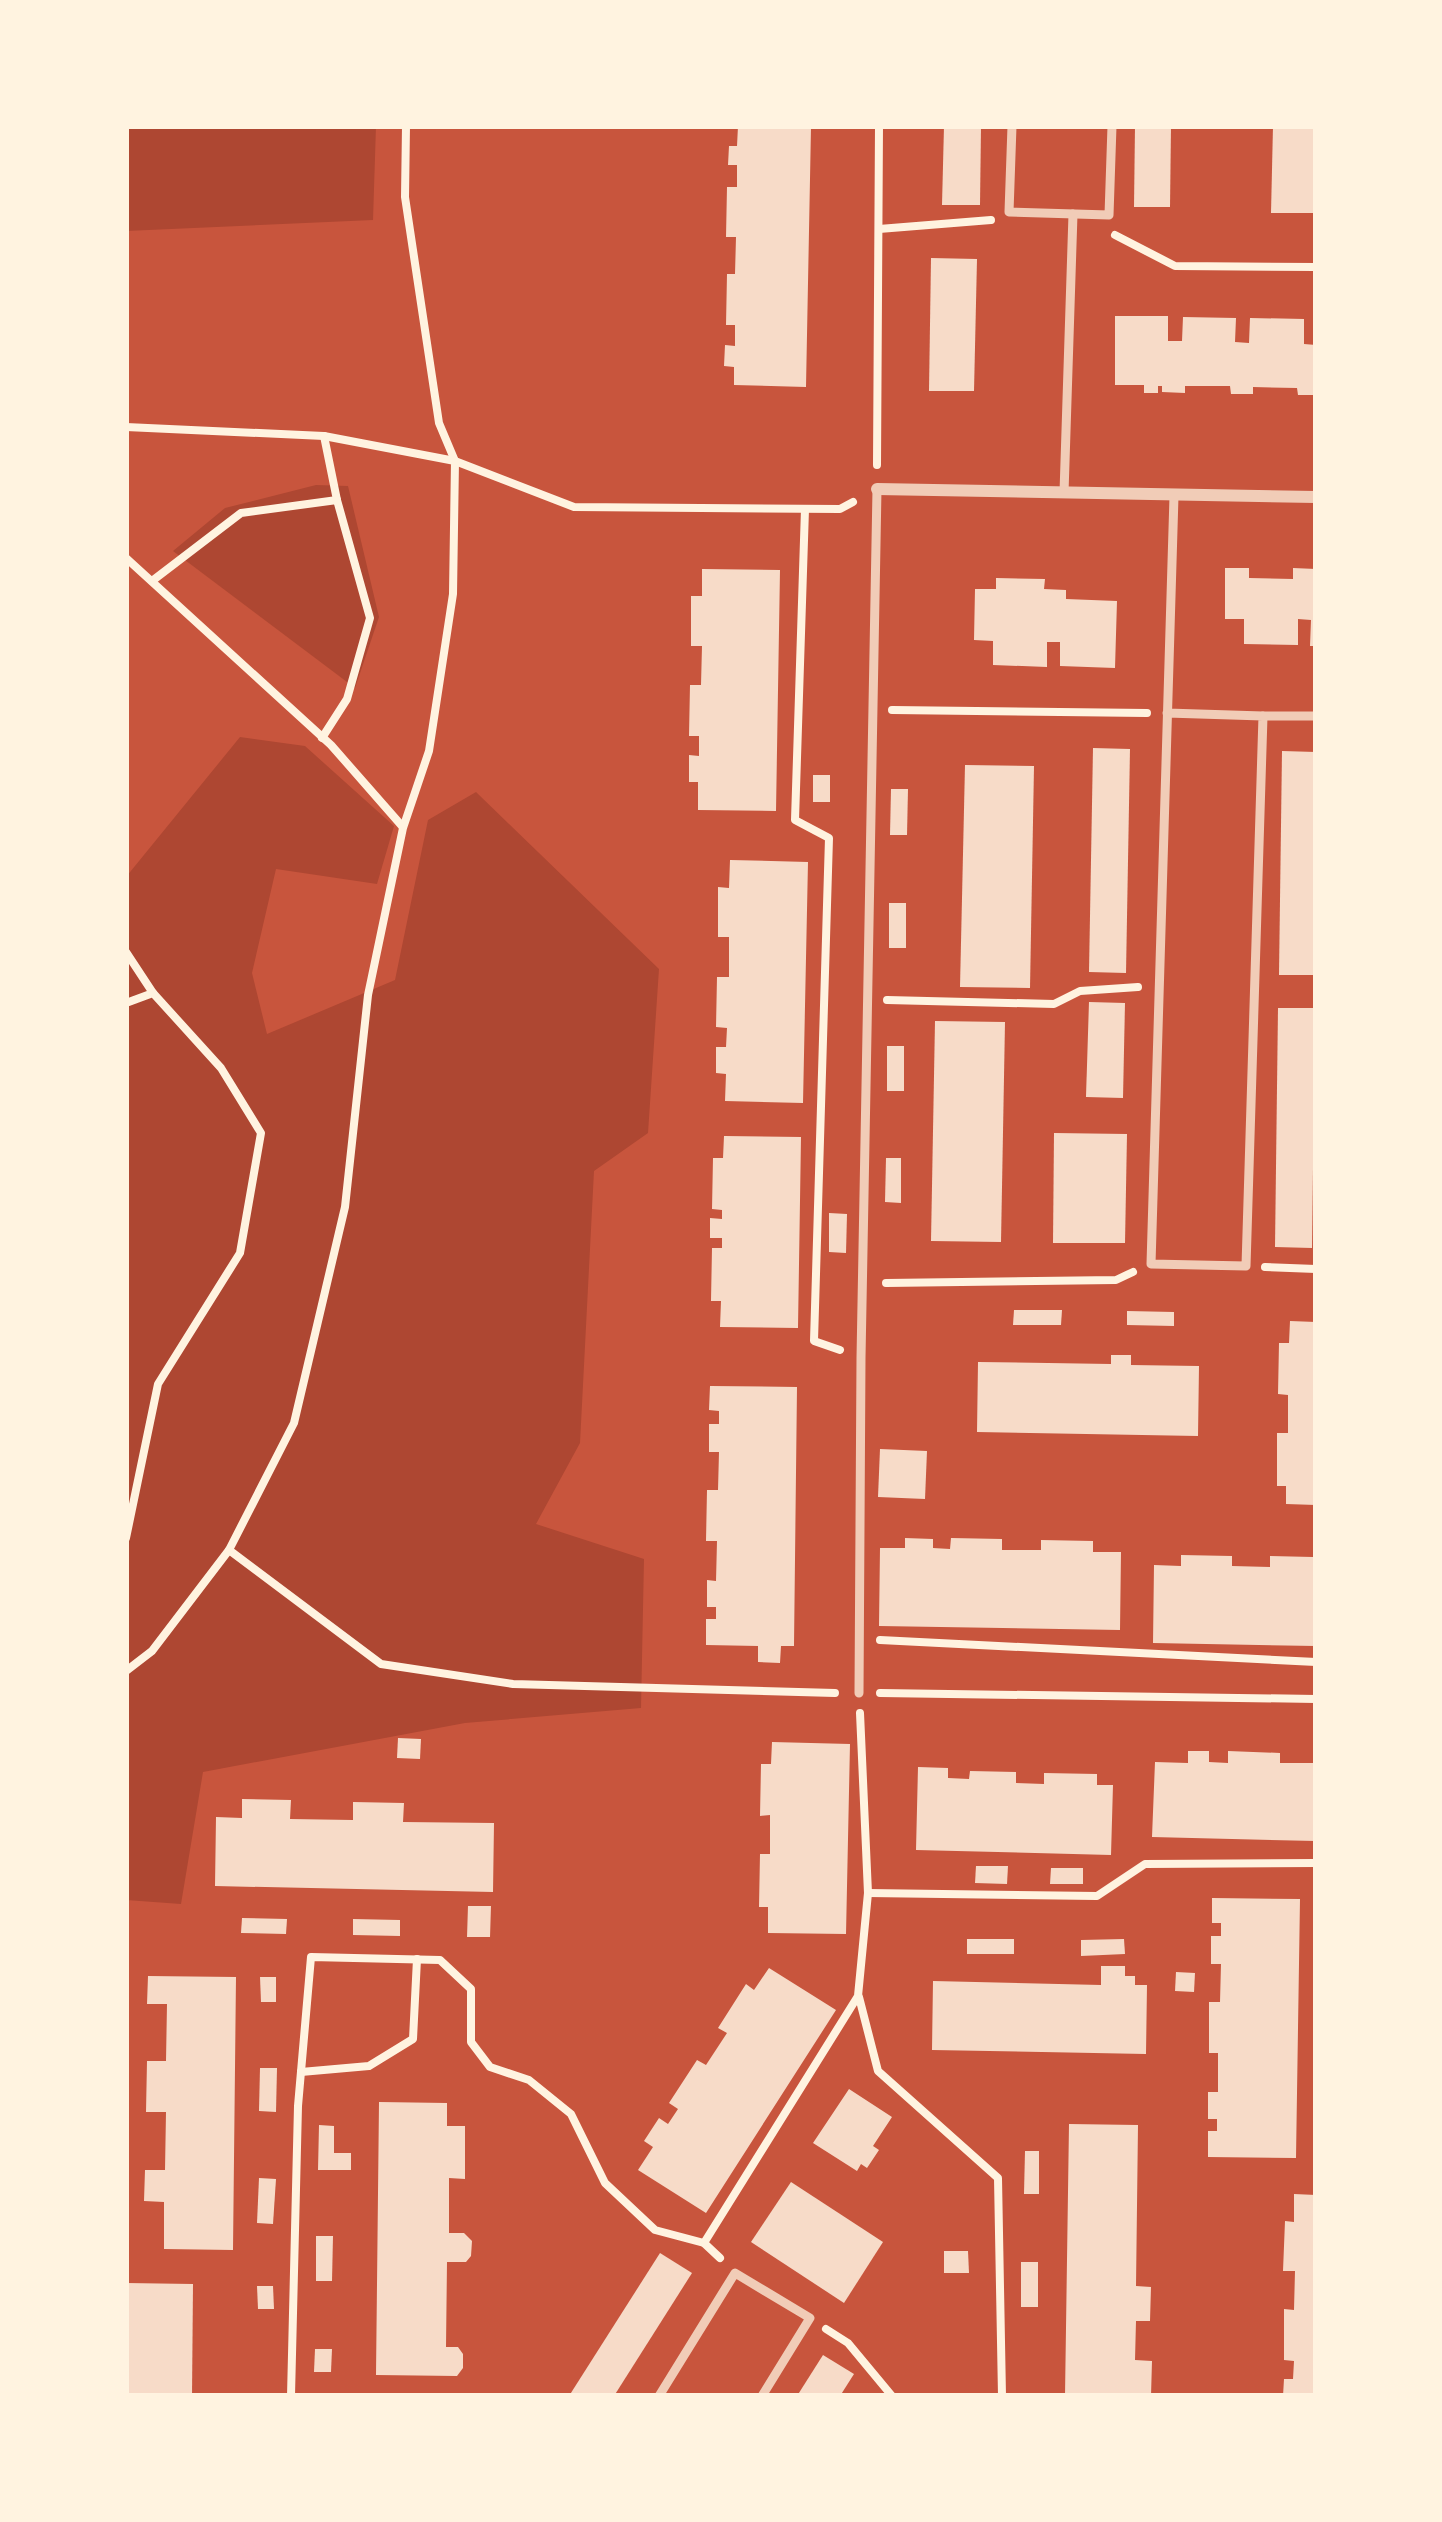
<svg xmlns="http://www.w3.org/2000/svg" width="1442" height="2522" font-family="'Sofia Sans Condensed',sans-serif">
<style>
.green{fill:#ae4732}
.building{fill:#f7dbc8}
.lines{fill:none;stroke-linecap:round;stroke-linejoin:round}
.path{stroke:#fff3e0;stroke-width:8}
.service{stroke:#f1ccb7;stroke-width:9}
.minor{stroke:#f1ccb7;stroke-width:12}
</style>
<rect width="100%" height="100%" fill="#c8553d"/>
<!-- green -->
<g class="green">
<polygon points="126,126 376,126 373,220 126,231"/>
<polygon points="316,485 348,486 379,617 355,688 173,551 225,508"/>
<polygon points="240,737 305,746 394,826 377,884 276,869 252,973 267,1034 395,980 428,820 476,792 659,969 648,1133 594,1171 580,1443 536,1524 644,1559 641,1708 465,1723 203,1772 181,1904 126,1900 126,877"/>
</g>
<!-- building -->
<g class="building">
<polygon points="738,126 811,127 806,387 734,385 734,367 724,366 725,345 735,346 735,325 726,325 727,274 735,274 736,237 726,237 727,187 737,187 737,165 728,165 729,146 737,146"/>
<polygon points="944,126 981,126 980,205 942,205"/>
<polygon points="1135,126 1171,126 1170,207 1134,207"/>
<polygon points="1273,126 1316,126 1316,213 1271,213"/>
<polygon points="931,258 977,259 974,391 929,391"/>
<polygon points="1115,316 1168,316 1168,341 1182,341 1183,317 1236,318 1235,342 1249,343 1250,318 1304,319 1304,344 1316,345 1316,395 1298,395 1297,388 1253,387 1253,394 1231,394 1230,386 1185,386 1185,393 1162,392 1162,386 1158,386 1158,393 1144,393 1144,385 1115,385"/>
<polygon points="1225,568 1249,568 1249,578 1293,579 1293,568 1316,569 1316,646 1310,646 1311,620 1298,619 1298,645 1244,644 1244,619 1225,619"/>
<polygon points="702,569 780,570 776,811 698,810 698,782 689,782 689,755 699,756 699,736 689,736 690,685 701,685 702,646 691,646 691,596 702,596"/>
<polygon points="996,578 1045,579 1044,589 1066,590 1066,599 1117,601 1115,668 1060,666 1060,642 1047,642 1047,667 993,665 993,641 974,640 975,589 996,589"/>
<polygon points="1093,748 1130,749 1126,973 1089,972"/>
<polygon points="1282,751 1316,752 1316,975 1279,975"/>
<polygon points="965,765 1034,766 1030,988 960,987"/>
<rect x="813" y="775" width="17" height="27"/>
<polygon points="891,789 908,789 907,835 890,835"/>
<polygon points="730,860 808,862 803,1103 725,1101 726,1074 716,1073 716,1047 726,1047 727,1028 716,1027 717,977 729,977 729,937 718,937 718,887 729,888"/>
<rect x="889" y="903" width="17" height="45"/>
<polygon points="1089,1002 1125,1003 1123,1098 1086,1097"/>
<polygon points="1278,1008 1315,1008 1312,1248 1275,1247"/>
<polygon points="935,1021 1005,1022 1001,1242 931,1241"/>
<rect x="887" y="1046" width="17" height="45"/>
<polygon points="1054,1133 1127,1134 1125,1243 1053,1243"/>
<polygon points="724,1136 801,1137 798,1328 720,1327 721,1301 711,1301 712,1248 722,1248 722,1238 710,1238 710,1218 722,1219 722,1210 712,1209 713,1158 723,1158"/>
<polygon points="886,1158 901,1158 901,1203 885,1202"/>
<polygon points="829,1213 847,1214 846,1253 829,1252"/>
<polygon points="1014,1310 1062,1310 1061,1325 1013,1325"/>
<polygon points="1127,1311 1174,1312 1174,1326 1127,1325"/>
<polygon points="1290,1321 1316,1322 1316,1505 1286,1504 1286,1486 1277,1486 1277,1433 1288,1433 1288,1395 1278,1394 1279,1343 1289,1343"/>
<polygon points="1111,1355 1131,1355 1131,1365 1199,1366 1198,1436 977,1432 978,1362 1111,1364"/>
<polygon points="710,1386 797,1387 794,1646 781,1646 780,1663 758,1662 758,1646 706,1645 706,1619 716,1619 716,1607 707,1607 707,1580 716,1581 717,1541 706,1541 707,1490 718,1490 719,1452 709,1452 709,1424 719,1424 719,1411 709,1410"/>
<polygon points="880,1449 927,1451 925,1499 878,1497"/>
<polygon points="905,1538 933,1539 933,1548 950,1549 951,1538 1002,1539 1002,1550 1041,1550 1041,1540 1093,1541 1093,1552 1121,1552 1120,1630 879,1626 880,1548 905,1548"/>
<polygon points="1181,1555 1232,1556 1232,1566 1270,1567 1270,1556 1313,1557 1316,1646 1153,1643 1154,1565 1181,1566"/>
<polygon points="398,1738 421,1739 420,1759 397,1758"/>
<polygon points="772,1742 850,1744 846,1934 768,1933 768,1907 759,1907 760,1854 770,1854 770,1815 760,1816 761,1764 771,1764"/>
<polygon points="1188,1751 1209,1751 1209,1762 1228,1763 1228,1751 1280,1753 1280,1763 1316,1763 1316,1841 1152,1837 1155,1762 1188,1763"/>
<polygon points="918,1767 948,1768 948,1778 969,1779 970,1771 1016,1772 1016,1783 1044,1784 1044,1773 1097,1774 1097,1785 1113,1785 1111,1855 916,1850"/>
<polygon points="242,1799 291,1800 290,1819 353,1820 353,1802 404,1803 403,1822 494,1823 493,1892 215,1886 216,1817 242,1818"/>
<polygon points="976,1866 1008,1866 1007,1884 975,1883"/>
<polygon points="1051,1868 1083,1868 1083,1884 1050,1884"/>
<polygon points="1212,1898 1300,1899 1296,2158 1208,2157 1208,2131 1217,2131 1217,2119 1208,2119 1208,2092 1218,2092 1218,2053 1209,2053 1209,2002 1220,2002 1221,1964 1211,1964 1211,1936 1221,1936 1221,1923 1212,1923"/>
<polygon points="468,1906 491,1906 490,1937 467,1937"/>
<polygon points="242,1918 287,1919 286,1934 241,1933"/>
<polygon points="353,1919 400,1920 400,1936 353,1935"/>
<rect x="967" y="1939" width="47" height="15"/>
<polygon points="1124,1939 1125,1954 1081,1956 1081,1940"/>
<polygon points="1101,1966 1125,1966 1125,1976 1135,1976 1135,1985 1147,1985 1146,2054 932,2050 933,1981 1101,1985"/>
<polygon points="769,1968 836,2010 706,2213 638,2170 653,2147 644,2141 659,2118 668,2124 678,2109 669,2103 697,2060 706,2065 727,2033 718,2028 746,1984 754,1990"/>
<polygon points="1176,1972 1195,1973 1194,1992 1175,1991"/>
<polygon points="148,1976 236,1977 233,2250 164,2249 164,2202 144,2201 145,2170 165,2170 166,2112 146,2112 147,2061 166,2061 167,2004 147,2004"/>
<polygon points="260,1977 276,1977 276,2002 261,2002"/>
<polygon points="260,2068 277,2068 276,2112 259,2111"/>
<polygon points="849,2089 892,2117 873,2146 879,2150 867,2168 861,2164 857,2171 813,2143"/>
<polygon points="379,2102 447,2103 447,2126 465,2126 465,2179 449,2178 449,2233 464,2233 472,2241 471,2256 466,2262 447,2262 446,2347 458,2347 463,2354 463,2368 457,2376 376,2375"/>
<polygon points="1069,2124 1138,2125 1136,2286 1151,2287 1150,2321 1136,2321 1135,2360 1152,2361 1151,2396 1065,2396"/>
<polygon points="319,2125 334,2126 334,2153 351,2153 351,2170 318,2170"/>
<polygon points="1025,2151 1039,2151 1039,2194 1024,2194"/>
<polygon points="259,2178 276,2179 273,2224 257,2223"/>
<polygon points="791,2182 883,2242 844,2303 751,2242"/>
<polygon points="1294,2194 1316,2195 1316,2396 1283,2396 1284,2379 1293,2379 1294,2361 1284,2360 1284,2309 1294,2310 1295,2271 1283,2271 1285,2221 1294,2222"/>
<polygon points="316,2236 333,2236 332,2281 316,2281"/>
<polygon points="944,2251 968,2251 969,2273 944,2273"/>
<polygon points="660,2253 692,2273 614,2396 569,2396"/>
<rect x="1021" y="2262" width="17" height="45"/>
<polygon points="126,2283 193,2284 192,2396 126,2396"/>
<polygon points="257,2286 273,2286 274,2309 258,2309"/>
<polygon points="315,2349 332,2349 331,2372 314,2372"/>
<polygon points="823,2355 854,2374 840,2396 797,2396"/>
</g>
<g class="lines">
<!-- path -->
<g class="path">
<polyline points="406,126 405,197 439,423 455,461 574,507 840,509 853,502"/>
<polyline points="879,229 991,220"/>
<polyline points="1115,235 1175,266 1316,267"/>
<polyline points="126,427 324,436 455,461 453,594 429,751 403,828 368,995 345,1207 294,1423 229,1550 381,1664 513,1684 835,1693"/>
<polyline points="877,465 879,126"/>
<polyline points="805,509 795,820 829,838 814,1341 840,1350"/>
<polyline points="126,558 331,745 402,826"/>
<polyline points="152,581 241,513 337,500"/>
<polyline points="892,710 1147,713"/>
<polyline points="322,738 347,699 370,618 337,500 324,436"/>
<polyline points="126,952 153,993"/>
<polyline points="887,1000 1054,1004 1080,991 1138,987"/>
<polyline points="126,1003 153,993 221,1068 261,1133 240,1253 158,1384 126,1538"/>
<polyline points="1265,1267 1316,1269"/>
<polyline points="886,1283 1116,1280 1133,1272"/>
<polyline points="880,1640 1316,1662"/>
<polyline points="126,1671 152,1651 229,1550"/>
<polyline points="880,1693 1316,1699"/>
<polyline points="868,1893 1097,1896 1145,1864 1316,1863"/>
<polyline points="859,1997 878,2071 998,2178 1002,2396"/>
<polyline points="301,2072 369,2066 413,2039 417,1959"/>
<polyline points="720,2258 704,2243 858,1996 868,1893 860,1713"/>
<polyline points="826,2329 848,2343 892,2396"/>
<polyline points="291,2396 298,2106 311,1957 440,1960 471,1989 471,2042 490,2067 529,2080 571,2114 605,2183 655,2230 704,2243"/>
</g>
<!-- service -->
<g class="service">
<polyline points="1012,126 1009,212 1109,215 1112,126"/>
<polyline points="1064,493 1073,214"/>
<path d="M 1167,713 L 1263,716 L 1246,1266 L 1151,1264 C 1158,1008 1166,752 1174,496"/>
<polyline points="1263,716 1316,716"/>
<polyline points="859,1693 861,1358 877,489"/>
<polyline points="659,2396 735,2273 810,2318 762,2396"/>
</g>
<!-- minor -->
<polyline class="minor" points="877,489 1316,497"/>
</g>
<!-- border -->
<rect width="1442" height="2522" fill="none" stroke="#fff3e0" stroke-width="258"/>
</svg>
